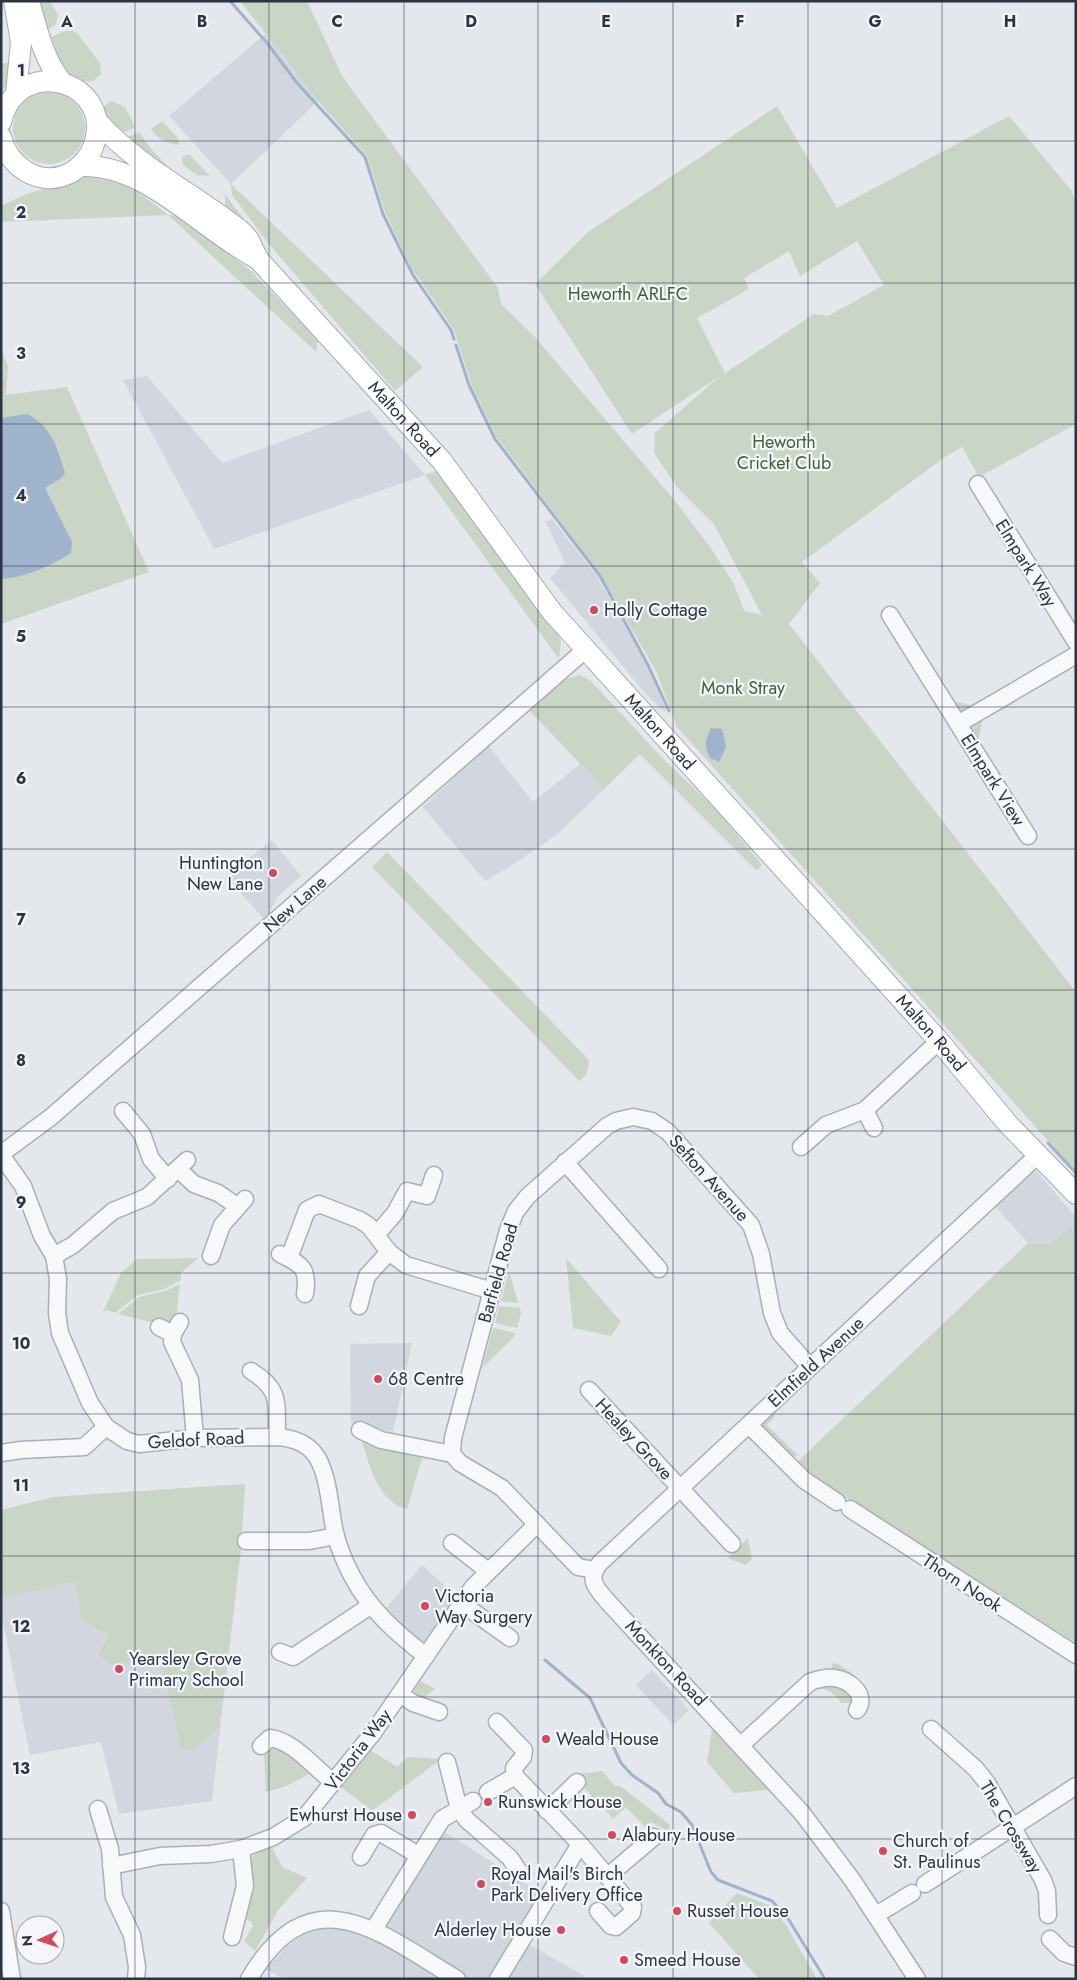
<svg xmlns="http://www.w3.org/2000/svg" width="1077" height="1980" font-family="Jost,sans-serif">
<style>
.built{fill:#d2d6de}
.green{fill:#c9d6c5;fill-rule:evenodd}
.water{fill:#9fb4cc}
.lines{fill:none;stroke-linecap:round;stroke-linejoin:round}
.stream{stroke:#9fb4cc;stroke-width:3}
.minor-casing{stroke:#a9aeb7;stroke-width:19}
.major-casing{stroke:#a3abb8;stroke-width:22}
.minor{stroke:#f7f8fa;stroke-width:16}
.major{stroke:#fff;stroke-width:20}
.grid{fill:none;stroke:#2b3445;stroke-width:1;stroke-opacity:0.55}
.poi-dot{fill:#d1495b;stroke:#f4f6f9;stroke-width:2}
.labels{text-anchor:middle;stroke-width:4.5;stroke-linejoin:round;paint-order:stroke}
.park-label{font-size:18px;fill:#3f6138;stroke:#f4f6f9}
.street-label{font-size:18px;fill:#2b3445;stroke:#f4f6f9}
.poi-label{font-size:18px;fill:#2b3445;stroke:#f4f6f9;text-anchor:start}
.grid-label{font-size:16px;text-anchor:middle;font-weight:bold;fill:#2b3445;stroke:#f4f6f9;stroke-width:4.5;stroke-linejoin:round;paint-order:stroke}
</style>
<rect width="100%" height="100%" fill="#e4e7ec"/>
<!-- built -->
<g class="built">
<polygon points="265,34 318,101 231,184 169,116"/>
<polygon points="147,376 222,463 369,410 425,475 214,549 123,380"/>
<polygon points="552,519 597,576 650,671 666,710 664,712 646,694 550,578 565,563 546,522"/>
<polygon points="488,745 533,802 580,764 604,789 559,833 517,862 485,881 423,807"/>
<polygon points="272,840 301,876 278,896 265,920 226,877"/>
<polygon points="1024,1170 1037,1172 1076,1217 1076,1223 1049,1244 1028,1243 991,1202"/>
<polygon points="412,1343 393,1432 358,1426 351,1423 350,1344"/>
<polygon points="245,1484 241,1549 212,1801 119,1814 101,1742 30,1755 1,1612 1,1510 54,1497"/>
<polygon points="422,1565 456,1596 423,1644 383,1612"/>
<polygon points="652,1670 689,1710 673,1725 636,1685"/>
<polygon points="443,1831 552,1900 526,1943 583,1975 585,1979 283,1979 266,1969 288,1945 307,1933 326,1928 349,1930 376,1938"/>
</g>
<!-- green -->
<g class="green">
<polygon points="33,1 50,1 58,15 56,24 48,30 45,21 41,22"/>
<path d="M 240,1 L 307,1 L 342,76 L 498,288 L 501,304 L 534,336 L 676,502 L 710,547 L 734,584 L 744,611 L 762,615 L 714,524 L 677,487 L 654,453 L 655,433 L 720,376 L 632,434 L 535,284 L 588,232 L 777,106 L 837,208 L 1009,116 L 1071,190 L 1076,201 L 1076,424 L 979,477 L 962,447 L 945,457 L 802,562 L 820,583 L 789,624 L 1076,992 L 1076,1172 L 677,727 L 656,671 L 600,574 L 496,436 L 472,386 L 454,330 L 411,267 L 385,212 L 367,156 L 318,101 ZM 857,241 L 884,285 L 828,316 L 814,314 L 725,373 L 697,318 L 749,289 L 744,278 L 789,251 L 800,276 Z"/>
<path d="M 65,31 L 73,31 L 77,33 L 100,63 L 101,74 L 93,81 C 65,86 59,59 51,37 Z"/>
<polygon points="13,62 10,83 1,91 1,64"/>
<circle cx="49" cy="128" r="36"/>
<polygon points="112,101 125,107 135,127 123,133 101,116 104,106"/>
<path d="M 162,121 L 178,138 L 179,145 C 166,143 158,140 151,129 Z"/>
<polygon points="139,132 151,149 173,172 154,162 127,137"/>
<polygon points="189,154 210,176 197,175 183,165 182,157"/>
<polygon points="92,174 122,179 168,215 179,215 251,271 318,340 316,352 168,215 1,222 1,206 27,194"/>
<polygon points="231,184 423,367 395,391 269,244 232,195"/>
<polygon points="225,194 243,218 242,219 225,206"/>
<polygon points="1,350 8,366 6,395 67,387 149,572 1,624"/>
<polygon points="440,470 457,491 464,510 547,612 561,641 559,659 425,475"/>
<polygon points="580,675 591,681 663,759 715,808 762,865 757,871 640,754 604,789 530,711 565,679"/>
<polygon points="952,701 975,706 982,720 978,744 971,733 973,725 966,713 957,710"/>
<path d="M 387,852 L 589,1060 C 588,1070 587,1076 579,1081 L 372,867 Z"/>
<polygon points="1076,1223 1076,1643 794,1465 1028,1243 1049,1244"/>
<polygon points="198,1258 181,1273 181,1280 164,1289 138,1295 115,1313 107,1310 103,1312 121,1273 137,1259"/>
<polygon points="566,1258 621,1322 611,1336 573,1328"/>
<polygon points="508,1274 510,1274 518,1303 501,1301"/>
<polygon points="180,1284 176,1317 173,1322 158,1324 118,1314 139,1297 165,1291"/>
<polygon points="499,1306 520,1308 521,1313 517,1328 495,1323"/>
<polygon points="493,1328 515,1333 514,1337 482,1368"/>
<polygon points="769,1411 775,1416 767,1425 799,1456 783,1457 758,1432 760,1420"/>
<path d="M 361,1437 L 383,1449 L 422,1458 L 407,1509 C 378,1503 368,1462 361,1437 Z"/>
<polygon points="245,1484 241,1549 219,1726 193,1750 181,1749 161,1659 155,1656 113,1664 98,1654 109,1635 82,1620 76,1581 1,1598 1,1510 54,1497"/>
<polygon points="748,1538 752,1559 746,1565 727,1558"/>
<polygon points="836,1663 852,1673 848,1680 830,1675 832,1664"/>
<polygon points="420,1681 435,1689 422,1699 416,1695 414,1691"/>
<polygon points="819,1683 848,1688 855,1703 842,1703 830,1691 812,1686"/>
<polygon points="712,1729 768,1790 734,1793 707,1762"/>
<polygon points="273,1747 289,1750 296,1761 311,1773 284,1787 266,1792 264,1756 265,1752"/>
<polygon points="369,1749 397,1767 408,1757 441,1759 372,1811 341,1787"/>
<polygon points="602,1771 616,1787 619,1785 670,1825 668,1831 651,1822 645,1827 626,1807 613,1819 572,1775"/>
<polygon points="272,1847 282,1867 307,1878 279,1909 255,1951 244,1941 253,1926 251,1922 243,1917 253,1881 251,1858 256,1853"/>
<polygon points="737,1893 769,1905 786,1925 817,1979 759,1979 709,1923"/>
</g>
<!-- water -->
<g class="water">
<path d="M 27,414 C 52,427 57,447 65,473 L 60,479 L 45,488 L 72,542 L 71,553 C 53,565 24,578 1,579 L 1,418 Z"/>
<path d="M 711,728 L 722,729 L 726,747 L 719,762 L 710,758 C 704,747 705,739 711,728 Z"/>
</g>
<g class="lines">
<!-- stream -->
<g class="stream">
<polyline points="230,1 267,43 297,83 365,157 383,214 402,253 413,275 451,330 454,339"/>
<polyline points="456,345 469,385 495,439 600,576 648,665 669,711"/>
<polyline points="1048,1143 1076,1173"/>
<polyline points="545,1660 590,1698 621,1763 632,1775 658,1793 666,1804 681,1812 692,1825 711,1872 718,1880 772,1901 789,1920 825,1979"/>
</g>
<!-- minor casing -->
<g class="minor-casing">
<g id="minor">
<polyline points="978,484 1076,642"/>
<polyline points="890,615 1028,836"/>
<polyline points="958,724 1076,655"/>
<polyline points="865,1110 939,1041"/>
<polyline points="123,1111 142,1134 151,1159 168,1179"/>
<polyline points="801,1147 826,1125 865,1110 874,1128"/>
<polyline points="1,1154 51,1117 585,650"/>
<path d="M 1,1155 L 23,1186 L 42,1236 L 54,1256 L 58,1279 L 57,1313 L 60,1333 L 90,1403 L 106,1427 L 127,1441 L 139,1444 L 195,1438 L 277,1437 C 291,1438 305,1442 314,1453 C 329,1471 330,1511 335,1533 C 339,1548 345,1563 352,1576 C 370,1610 396,1633 426,1656"/>
<polyline points="565,1162 659,1269"/>
<polyline points="178,1169 194,1184 218,1193 237,1206"/>
<polyline points="377,1234 395,1213 407,1191 427,1196 434,1175"/>
<path d="M 280,1254 C 302,1264 309,1269 305,1294"/>
<polyline points="54,1256 73,1245 113,1211 147,1197 187,1160"/>
<polyline points="211,1256 222,1225 245,1199"/>
<polyline points="289,1258 307,1210 319,1204 360,1220 369,1226 389,1252 406,1265 492,1291"/>
<polyline points="359,1306 367,1276 389,1252"/>
<polyline points="180,1322 173,1334 172,1342 190,1380 195,1438"/>
<polyline points="159,1327 173,1334"/>
<path d="M 251,1371 C 282,1390 276,1403 277,1437"/>
<polyline points="589,1390 732,1544"/>
<polyline points="749,1425 804,1480 837,1502"/>
<polyline points="360,1430 381,1440 452,1454"/>
<polyline points="1,1453 21,1450 84,1447 106,1427"/>
<polyline points="452,1454 453,1438 508,1230 516,1211 528,1196 607,1126 616,1121 633,1117 652,1121 668,1132 751,1225 761,1254 772,1313 780,1333 810,1367"/>
<polyline points="452,1454 460,1463 502,1488 578,1567 594,1570"/>
<polyline points="850,1509 1076,1655"/>
<polyline points="246,1541 309,1541 336,1536"/>
<polyline points="452,1543 488,1571"/>
<polyline points="461,1603 510,1638"/>
<polyline points="280,1652 293,1657 370,1606"/>
<polyline points="400,1694 413,1703 439,1712"/>
<polyline points="497,1722 524,1750 523,1757 514,1768 515,1776 580,1844 633,1907 632,1913 616,1927 611,1926 598,1911"/>
<polyline points="931,1729 976,1769 987,1783 1043,1880 1047,1891 1048,1915"/>
<path d="M 741,1745 L 810,1682 C 818,1679 826,1677 834,1678 C 850,1680 868,1695 857,1710"/>
<path d="M 261,1746 L 270,1738 C 294,1741 314,1768 333,1782"/>
<polyline points="447,1762 459,1809 467,1820 510,1858 520,1873"/>
<polyline points="488,1792 515,1776"/>
<polyline points="98,1809 110,1849 114,1897 132,1935 137,1967 136,1979"/>
<polyline points="547,1811 577,1782"/>
<polyline points="361,1857 374,1835 381,1833 418,1855"/>
<polyline points="111,1866 160,1856 211,1854 241,1849 273,1837 304,1818 373,1733 473,1587 537,1524"/>
<polyline points="608,1876 654,1837"/>
<polyline points="925,1884 1076,1786"/>
<polyline points="1,1911 12,1979"/>
<polyline points="876,1915 912,1893"/>
<polyline points="374,1929 442,1819 473,1801"/>
<polyline points="232,1937 245,1886 241,1849"/>
<polyline points="1050,1939 1064,1953 1076,1957"/>
<path d="M 249,1979 C 311,1872 380,1933 457,1979"/>
<polyline points="498,1979 580,1844"/>
<path d="M 917,1979 L 853,1881 L 802,1813 L 609,1603 C 597,1589 586,1580 600,1563 L 1038,1155"/>
</g>
</g>
<!-- major casing -->
<g class="major-casing">
<g id="major">
<polyline points="14,1 21,42 16,94"/>
<path d="M 29,1 C 37,29 43,59 62,82"/>
<path id="s1" d="M 97,121 C 138,167 193,193 241,231 L 249,240 L 258,259 L 442,461 L 552,612 L 939,1041 L 1008,1124 L 1076,1194"/>
<path d="M 1,122 C 19,50 118,83 93,147 C 89,158 79,169 68,174 C 38,188 8,165 1,137"/>
<path d="M 80,166 C 147,163 201,230 258,259"/>
</g>
</g>
<!-- minor -->
<use href="#minor" class="minor"/>
<!-- major -->
<use href="#major" class="major"/>
</g>
<!-- grid -->
<path class="grid" d="M 135,1 L 135,1979M 269,1 L 269,1979M 404,1 L 404,1979M 538,1 L 538,1979M 673,1 L 673,1979M 808,1 L 808,1979M 942,1 L 942,1979M 1,141 L 1076,141M 1,283 L 1076,283M 1,424 L 1076,424M 1,566 L 1076,566M 1,707 L 1076,707M 1,849 L 1076,849M 1,990 L 1076,990M 1,1131 L 1076,1131M 1,1273 L 1076,1273M 1,1414 L 1076,1414M 1,1556 L 1076,1556M 1,1697 L 1076,1697M 1,1839 L 1076,1839"/>
<!-- markers -->
<g class="poi-dot">
<circle cx="594" cy="610" r="5"/>
<circle cx="273" cy="873" r="5"/>
<circle cx="378" cy="1379" r="5"/>
<circle cx="425" cy="1606" r="5"/>
<circle cx="119" cy="1669" r="5"/>
<circle cx="546" cy="1739" r="5"/>
<circle cx="488" cy="1802" r="5"/>
<circle cx="412" cy="1815" r="5"/>
<circle cx="612" cy="1835" r="5"/>
<circle cx="883" cy="1851" r="5"/>
<circle cx="481" cy="1884" r="5"/>
<circle cx="677" cy="1911" r="5"/>
<circle cx="561" cy="1930" r="5"/>
<circle cx="624" cy="1960" r="5"/>
</g>
<g class="labels">
<!-- park labels -->
<g class="park-label">
<text x="628" y="300">Heworth ARLFC</text>
<text x="784" y="448">Heworth<tspan x="784" dy="21">Cricket Club</tspan></text>
<text x="743" y="694">Monk Stray</text>
</g>
<!-- street labels -->
<g class="street-label">
<text dy="6" stroke="none"><textPath href="#s1" startOffset="431">Malton Road</textPath></text>
<text transform="translate(1026 563) rotate(58)" y="6">Elmpark Way</text>
<text dy="6" stroke="none"><textPath href="#s1" startOffset="836">Malton Road</textPath></text>
<text transform="translate(993 780) rotate(58)" y="6">Elmpark View</text>
<text transform="translate(295 904) rotate(-41)" y="6">New Lane</text>
<text dy="6" stroke="none"><textPath href="#s1" startOffset="1241">Malton Road</textPath></text>
<text transform="translate(709 1178) rotate(48)" y="6">Sefton Avenue</text>
<text transform="translate(498 1273) rotate(-74)" y="6">Barfield Road</text>
<text transform="translate(816 1362) rotate(-43)" y="6">Elmfield Avenue</text>
<text transform="translate(634 1439) rotate(47)" y="6">Healey Grove</text>
<text transform="translate(196 1440) rotate(-3)" y="6">Geldof Road</text>
<text transform="translate(962 1583) rotate(33)" y="6">Thorn Nook</text>
<text transform="translate(666 1663) rotate(47)" y="6">Monkton Road</text>
<text transform="translate(358 1750) rotate(-53)" y="6">Victoria Way</text>
<text transform="translate(1011 1827) rotate(59)" y="6">The Crossway</text>
</g>
<!-- poi labels -->
<g class="poi-label">
<text x="604" y="616">Holly Cottage</text>
<text x="263" y="869" text-anchor="end">Huntington<tspan x="263" dy="21">New Lane</tspan></text>
<text x="388" y="1385">68 Centre</text>
<text x="435" y="1602">Victoria<tspan x="435" dy="21">Way Surgery</tspan></text>
<text x="129" y="1665">Yearsley Grove<tspan x="129" dy="21">Primary School</tspan></text>
<text x="556" y="1745">Weald House</text>
<text x="498" y="1808">Runswick House</text>
<text x="402" y="1821" text-anchor="end">Ewhurst House</text>
<text x="622" y="1841">Alabury House</text>
<text x="893" y="1847">Church of<tspan x="893" dy="21">St. Paulinus</tspan></text>
<text x="491" y="1880">Royal Mail's Birch<tspan x="491" dy="21">Park Delivery Office</tspan></text>
<text x="687" y="1917">Russet House</text>
<text x="551" y="1936" text-anchor="end">Alderley House</text>
<text x="634" y="1966">Smeed House</text>
</g>
</g>
<g class="grid-label">
<text x="67" y="27">A</text>
<text x="202" y="27">B</text>
<text x="337" y="27">C</text>
<text x="471" y="27">D</text>
<text x="606" y="27">E</text>
<text x="740" y="27">F</text>
<text x="875" y="27">G</text>
<text x="1010" y="27">H</text>
<text x="21" y="76">1</text>
<text x="21" y="218">2</text>
<text x="21" y="359">3</text>
<text x="21" y="501">4</text>
<text x="21" y="642">5</text>
<text x="21" y="784">6</text>
<text x="21" y="925">7</text>
<text x="21" y="1066">8</text>
<text x="21" y="1208">9</text>
<text x="21" y="1349">10</text>
<text x="21" y="1491">11</text>
<text x="21" y="1632">12</text>
<text x="21" y="1774">13</text>
</g>
<!-- border -->
<rect width="1077" height="1980" fill="none" stroke="#2b3445" stroke-width="5"/>
<!-- north arrow -->
<g transform="translate(40 1940) rotate(267)"><circle r="24" fill="#f4f6f9" stroke="#a4a8b1"/>
<path d="M0-4L9 19L0 12L-9 19Z" fill="#d1495b"/>
<text y="-8" font-size="14" font-weight="bold" text-anchor="middle" fill="#2b3445">N</text>
</g>
</svg>
